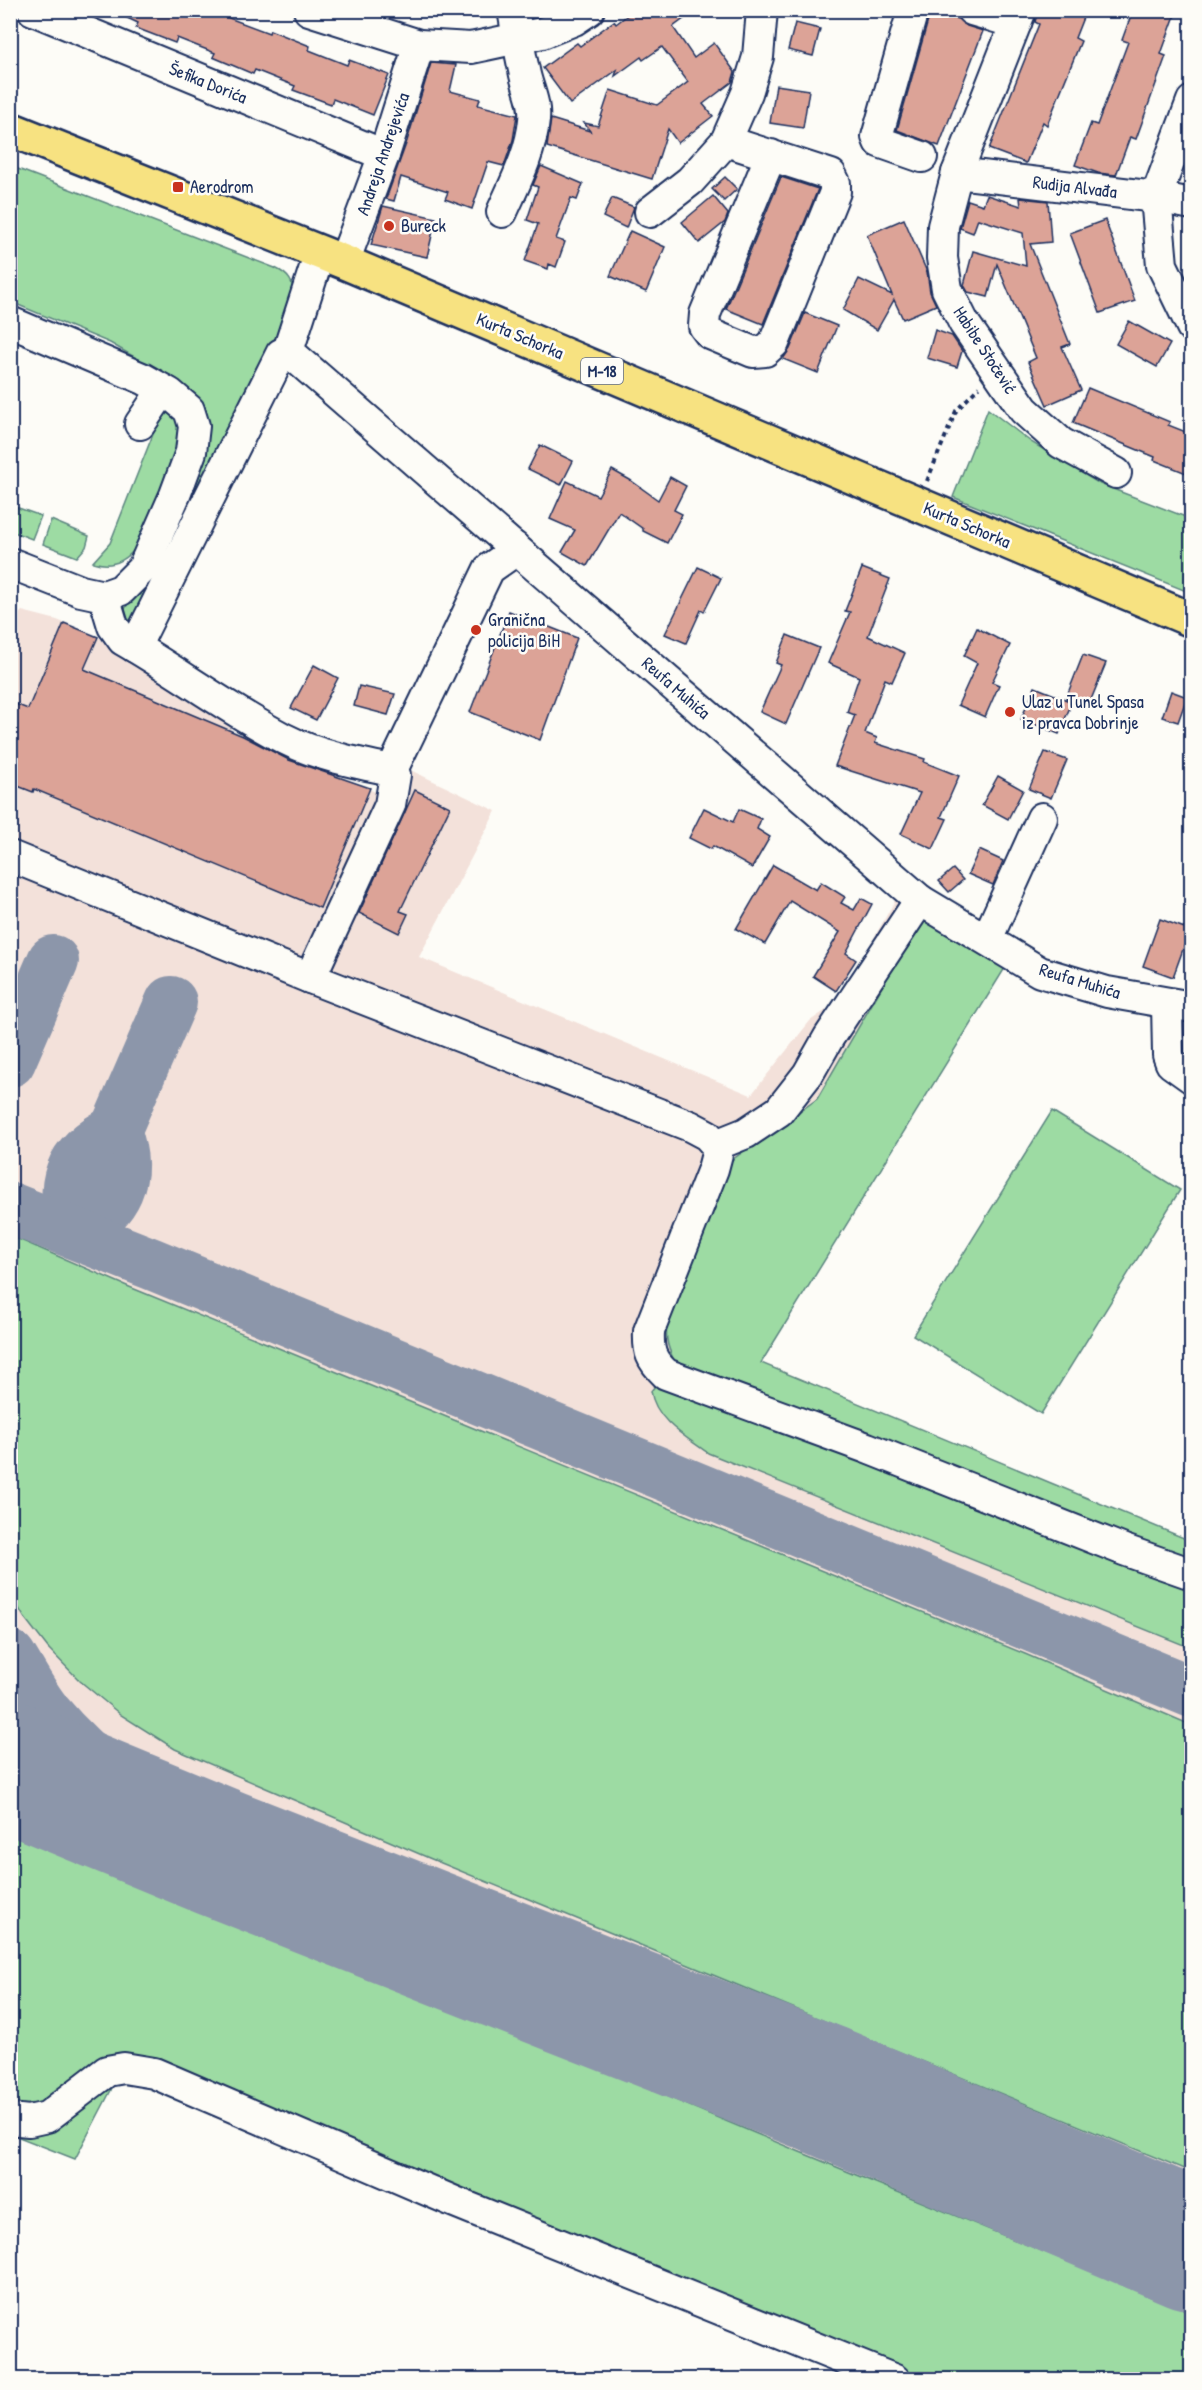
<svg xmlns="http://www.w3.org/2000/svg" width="1202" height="2390" font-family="'Patrick Hand',sans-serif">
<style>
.built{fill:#f3e1da}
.green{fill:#9ddba3;stroke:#5c8580;stroke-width:1.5}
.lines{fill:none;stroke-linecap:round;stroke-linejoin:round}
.taxiway{stroke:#8c96aa;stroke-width:52}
.runway{stroke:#8c96aa;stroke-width:130}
.building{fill:#dca397;stroke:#1b2f5e;stroke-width:1.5}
.minor-casing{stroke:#1b2f5e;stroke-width:34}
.major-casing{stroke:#1b2f5e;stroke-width:38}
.path{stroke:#1b2f5e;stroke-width:4;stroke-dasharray:4.5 4.5;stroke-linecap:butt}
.minor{stroke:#fdfcf7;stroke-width:30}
.major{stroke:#f7e281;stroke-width:33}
.poi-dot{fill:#c8321e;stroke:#fdfcf7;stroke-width:2}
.labels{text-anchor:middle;stroke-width:5;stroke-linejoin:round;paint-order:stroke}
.shield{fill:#fdfcf7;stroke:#5f6c8c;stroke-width:1.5}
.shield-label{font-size:16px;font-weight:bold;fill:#1b2f5e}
.street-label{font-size:18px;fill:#1b2f5e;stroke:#fdfcf7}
.poi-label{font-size:18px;fill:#1b2f5e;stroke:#fdfcf7;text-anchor:start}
</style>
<rect width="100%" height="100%" fill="#fdfcf7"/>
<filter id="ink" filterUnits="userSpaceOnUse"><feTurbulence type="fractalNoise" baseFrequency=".0167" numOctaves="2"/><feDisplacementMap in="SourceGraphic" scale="12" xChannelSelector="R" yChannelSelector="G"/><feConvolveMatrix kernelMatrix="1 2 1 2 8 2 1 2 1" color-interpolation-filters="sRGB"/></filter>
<g filter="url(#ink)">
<!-- built -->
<polygon class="built" points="22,611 57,620 98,637 132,663 230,717 231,730 385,796 400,765 496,811 419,957 751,1095 810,1021 838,1002 898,895 1005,968 761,1362 1191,1541 1191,2379 862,2379 119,2075 75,2159 11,2134 10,628 14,619"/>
<!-- green -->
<g class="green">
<path d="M 10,166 L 275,268 C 290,275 293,282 295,298 L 199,510 L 126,631 L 117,622 L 167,539 L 204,436 L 180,383 L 110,343 L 11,302 Z"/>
<path d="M 167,399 C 176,406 182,421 181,432 C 181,441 140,542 134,550 C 123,563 109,567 93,562 L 110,543 Z"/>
<polygon points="988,409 1031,442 1100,484 1191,519 1191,593 953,497"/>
<polygon points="10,505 41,516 32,539 11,531"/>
<polygon points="51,520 89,536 86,547 77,557 43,544"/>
<path d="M 923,916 L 1005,968 L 761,1363 L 1191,1541 L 1191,1564 L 676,1364 C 668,1349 665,1340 667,1323 L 729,1162 L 817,1099 Z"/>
<polygon points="1052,1111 1180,1190 1041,1414 913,1335"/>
<polygon points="11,1236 127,1286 1025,1654 1191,1725 1191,2172 429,1858 175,1749 121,1715 80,1681 48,1648 24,1617 11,1594"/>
<path d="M 656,1385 L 1191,1584 L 1191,1648 L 708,1453 C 686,1437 655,1420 651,1391 Z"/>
<polygon points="11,1823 800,2152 1191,2312 1191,2379 911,2379 133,2061 51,2106 11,2113"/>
<polygon points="119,2075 75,2159 11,2134"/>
</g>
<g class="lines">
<!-- taxiway -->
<g class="taxiway">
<polyline points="10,1061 53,961"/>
<path d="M 115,1131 C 133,1179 116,1208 75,1233 C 58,1186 69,1153 115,1131 Z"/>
<polyline points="115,1131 171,1002"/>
<polyline points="10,1208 152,1264 1192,1692"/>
<path d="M 10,1656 C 22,1675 33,1697 47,1714 C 95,1772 159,1812 221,1853"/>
</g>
<!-- runway -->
<polyline class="runway" points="10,1766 221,1853 820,2088 1192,2245"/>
</g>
<!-- building -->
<g class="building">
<polygon points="110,10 232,10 229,18 269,33 270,30 310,46 309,50 347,65 349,60 389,75 373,115 333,99 331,104 293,90 295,86 255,70 253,74 213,57 215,53 177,38 175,43 136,28 138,23"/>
<polygon points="634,10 696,10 673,27 694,58 714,43 735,72 732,82 703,104 713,116 678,143 668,129 652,179 547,147 551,119 590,131 584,123 598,126 610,90 657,105 688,82 662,47 643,60 641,57 615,76 617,70 570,104 543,68 577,43 580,46 614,21 616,24"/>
<polygon points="931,10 958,19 967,26 983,31 939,146 897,130"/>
<polygon points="1038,10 1086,10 1075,38 1081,41 1047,125 1043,122 1026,163 989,149 1039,24 1035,22"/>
<polygon points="1133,10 1177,10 1161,54 1166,56 1136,139 1130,137 1116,175 1098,173 1075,165 1091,123 1097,125 1128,42 1122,40"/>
<polygon points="795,23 820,29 813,56 788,50"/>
<polygon points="431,63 456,65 450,91 480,99 478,105 517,115 513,140 504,166 488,162 472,209 445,199 448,192 401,177 394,201 386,199 407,141"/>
<polygon points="776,85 809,90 803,128 770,123"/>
<polygon points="541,166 583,184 577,200 571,198 556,239 565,242 556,267 549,264 548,269 525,261 538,224 527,220 538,187 533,185"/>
<polygon points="725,177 737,189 724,201 712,189"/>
<polygon points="781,177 818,189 763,324 726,309"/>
<polygon points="987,195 1021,206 1020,198 1048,201 1051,242 1030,244 1070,344 1062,347 1081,390 1047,405 1028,362 1036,358 997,264 988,297 968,292 964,285 973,251 1026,266 1023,233 978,219 973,233 960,228 968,200 983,205"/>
<polygon points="713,196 728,214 725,222 699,243 682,222"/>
<polygon points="612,198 634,207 626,228 603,217"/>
<polygon points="383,206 436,218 427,257 371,245"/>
<polygon points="904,219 927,272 930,292 936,305 903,319 894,300 877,330 843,310 859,279 892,295 867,235"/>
<polygon points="1105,220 1135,301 1100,313 1070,233"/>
<polygon points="630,231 665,247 646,292 610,276"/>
<polygon points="805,313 837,326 818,373 783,359 790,349"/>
<polygon points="1129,321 1170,344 1157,367 1116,344"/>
<polygon points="935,330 952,336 962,351 957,367 927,358"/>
<polygon points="1088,388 1170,422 1168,425 1191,434 1191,475 1154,460 1155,457 1073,423"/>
<polygon points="540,445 573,461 561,485 528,469"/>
<polygon points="612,470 630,480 658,500 670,477 686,486 674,510 682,514 667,543 643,531 643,529 619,512 587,566 562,552 575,530 550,519 567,481 598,496"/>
<polygon points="698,567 721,578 704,612 701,610 686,643 665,634"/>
<polygon points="862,568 890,579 868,636 905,653 892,682 885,679 865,733 877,738 875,743 925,759 924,762 959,776 941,817 947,819 933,849 901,834 920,793 835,766 855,715 847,712 859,677 828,663 850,612 845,611"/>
<polygon points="509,611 577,638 540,740 470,712"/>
<polygon points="64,623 98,637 84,669 243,736 289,760 370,788 320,908 34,789 33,792 10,783 10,702 28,709"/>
<polygon points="977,628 1010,645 992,682 999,685 985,717 958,705 977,663 964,656"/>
<polygon points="787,635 819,648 786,724 760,712 781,665 776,663"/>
<polygon points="1083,655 1106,663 1088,707 1066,698"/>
<polygon points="314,665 338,678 316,720 291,708"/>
<polygon points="359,686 395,694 388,715 354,706"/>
<polygon points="1035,687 1072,702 1059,734 1021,719"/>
<polygon points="1171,691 1187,697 1178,722 1162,717"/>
<polygon points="1045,752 1067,760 1051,798 1029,789"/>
<polygon points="998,776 1023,790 1008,819 982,805"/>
<polygon points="415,790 450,807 400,911 408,914 399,933 359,913"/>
<polygon points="704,808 733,822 739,809 761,819 757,829 770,837 752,868 713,846 711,849 689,838"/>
<polygon points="979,850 1003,861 993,885 968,874"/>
<polygon points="773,865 816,890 821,882 845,897 841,903 854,910 861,898 872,904 846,953 856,960 836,991 813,976 840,932 790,901 765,944 736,929"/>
<polygon points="953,869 963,880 949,892 939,881"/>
<polygon points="1160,919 1190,930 1173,977 1143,966"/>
</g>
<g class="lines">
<!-- minor casing -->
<g class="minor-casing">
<g id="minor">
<polyline points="33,10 384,155"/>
<polyline points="309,10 419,45 471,48 542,33 574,20 589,10"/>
<polyline points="913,10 877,137 879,142 922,157"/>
<polyline points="972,10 1016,23"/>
<polyline points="1021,10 957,173 943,226 942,258 947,289 964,323 1024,410 1061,443 1116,473"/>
<polyline points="1192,101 1156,197 1162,265 1192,327"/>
<polyline points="726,141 831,175 835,183 835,192 774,343 765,351 753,352 710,334 704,326 705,314 771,155"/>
<polyline points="957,173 1156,197 1192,204"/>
<path d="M 502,212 C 515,183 531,153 534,120 C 536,101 527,88 524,70 C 519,50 517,30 513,10"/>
<polyline points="650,212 690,181 726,141 747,93 758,57 762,10"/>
<polyline points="320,252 288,351 920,900 1040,972 1107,992 1192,1007"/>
<polyline points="344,262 384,155 419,45"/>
<polyline points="10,322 144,379 169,393 189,410 194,426 191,452 175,495 143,568 121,590 104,596 81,591 10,563"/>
<polyline points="140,424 163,390"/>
<path d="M 104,596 L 113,626 L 123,640 C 177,671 227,709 283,738 C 316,755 356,763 392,770 L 395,775 L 390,805 L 310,978 L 690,1126 L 707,1135 L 716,1145 L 746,1133 L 779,1111 L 808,1074 L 829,1037 L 920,900"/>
<polyline points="135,647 281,354 288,351"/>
<polyline points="392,770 489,569 509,555 514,547"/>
<polyline points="10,856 310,978"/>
<polyline points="987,939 1042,818"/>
<polyline points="1167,1003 1168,1055 1171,1063 1192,1078"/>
<path d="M 716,1145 L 717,1154 L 713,1169 L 649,1331 C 648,1352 651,1360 666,1374 L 867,1448 L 1124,1550 L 1192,1574"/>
<polyline points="10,2119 29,2121 47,2117 107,2071 124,2068 154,2073 455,2202 895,2380"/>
</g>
</g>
<!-- major casing -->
<g class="major-casing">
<polyline id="major" points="10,129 344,262 1192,620"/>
</g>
<!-- path -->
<polyline class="path" points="927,481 956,411 979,387"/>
<!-- minor -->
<use href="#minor" class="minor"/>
<!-- major -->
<use href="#major" class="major"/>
</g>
</g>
<!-- markers -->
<g class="poi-dot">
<rect x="172" y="181" width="12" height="12" rx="3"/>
<circle cx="389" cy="226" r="6"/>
<circle cx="476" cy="630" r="6"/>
<circle cx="1010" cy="712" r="6"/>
</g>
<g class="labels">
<!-- shield labels -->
<rect class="shield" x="581" y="358" width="42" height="26" rx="4.5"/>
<g class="shield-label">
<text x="602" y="377">M-18</text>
</g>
<!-- street labels -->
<g class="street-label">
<text transform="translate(208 83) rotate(22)" y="6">Šefika Dorića</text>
<text transform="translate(383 154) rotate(-71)" y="6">Andreja Andrejevića</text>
<text transform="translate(1075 187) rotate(7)" y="6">Rudija Alvađa</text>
<text transform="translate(520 336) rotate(23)" y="6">Kurta Schorka</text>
<text transform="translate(985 350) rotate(57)" y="6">Habibe Stočević</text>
<text transform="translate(967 525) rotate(23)" y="6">Kurta Schorka</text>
<text transform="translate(676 688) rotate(41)" y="6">Reufa Muhića</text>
<text transform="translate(1080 981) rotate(17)" y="6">Reufa Muhića</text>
</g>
<!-- poi labels -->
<g class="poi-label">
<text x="190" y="193">Aerodrom</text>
<text x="401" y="232">Bureck</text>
<text x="488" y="626">Granična<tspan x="488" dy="21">policija BiH</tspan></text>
<text x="1022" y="708">Ulaz u Tunel Spasa<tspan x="1022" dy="21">iz pravca Dobrinje</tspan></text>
</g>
</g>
<!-- margin -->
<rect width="1202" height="2390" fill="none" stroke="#fdfcf7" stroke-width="36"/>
<rect x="18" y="18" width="1166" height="2354" fill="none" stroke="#1b2f5e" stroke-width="2" filter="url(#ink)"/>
</svg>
